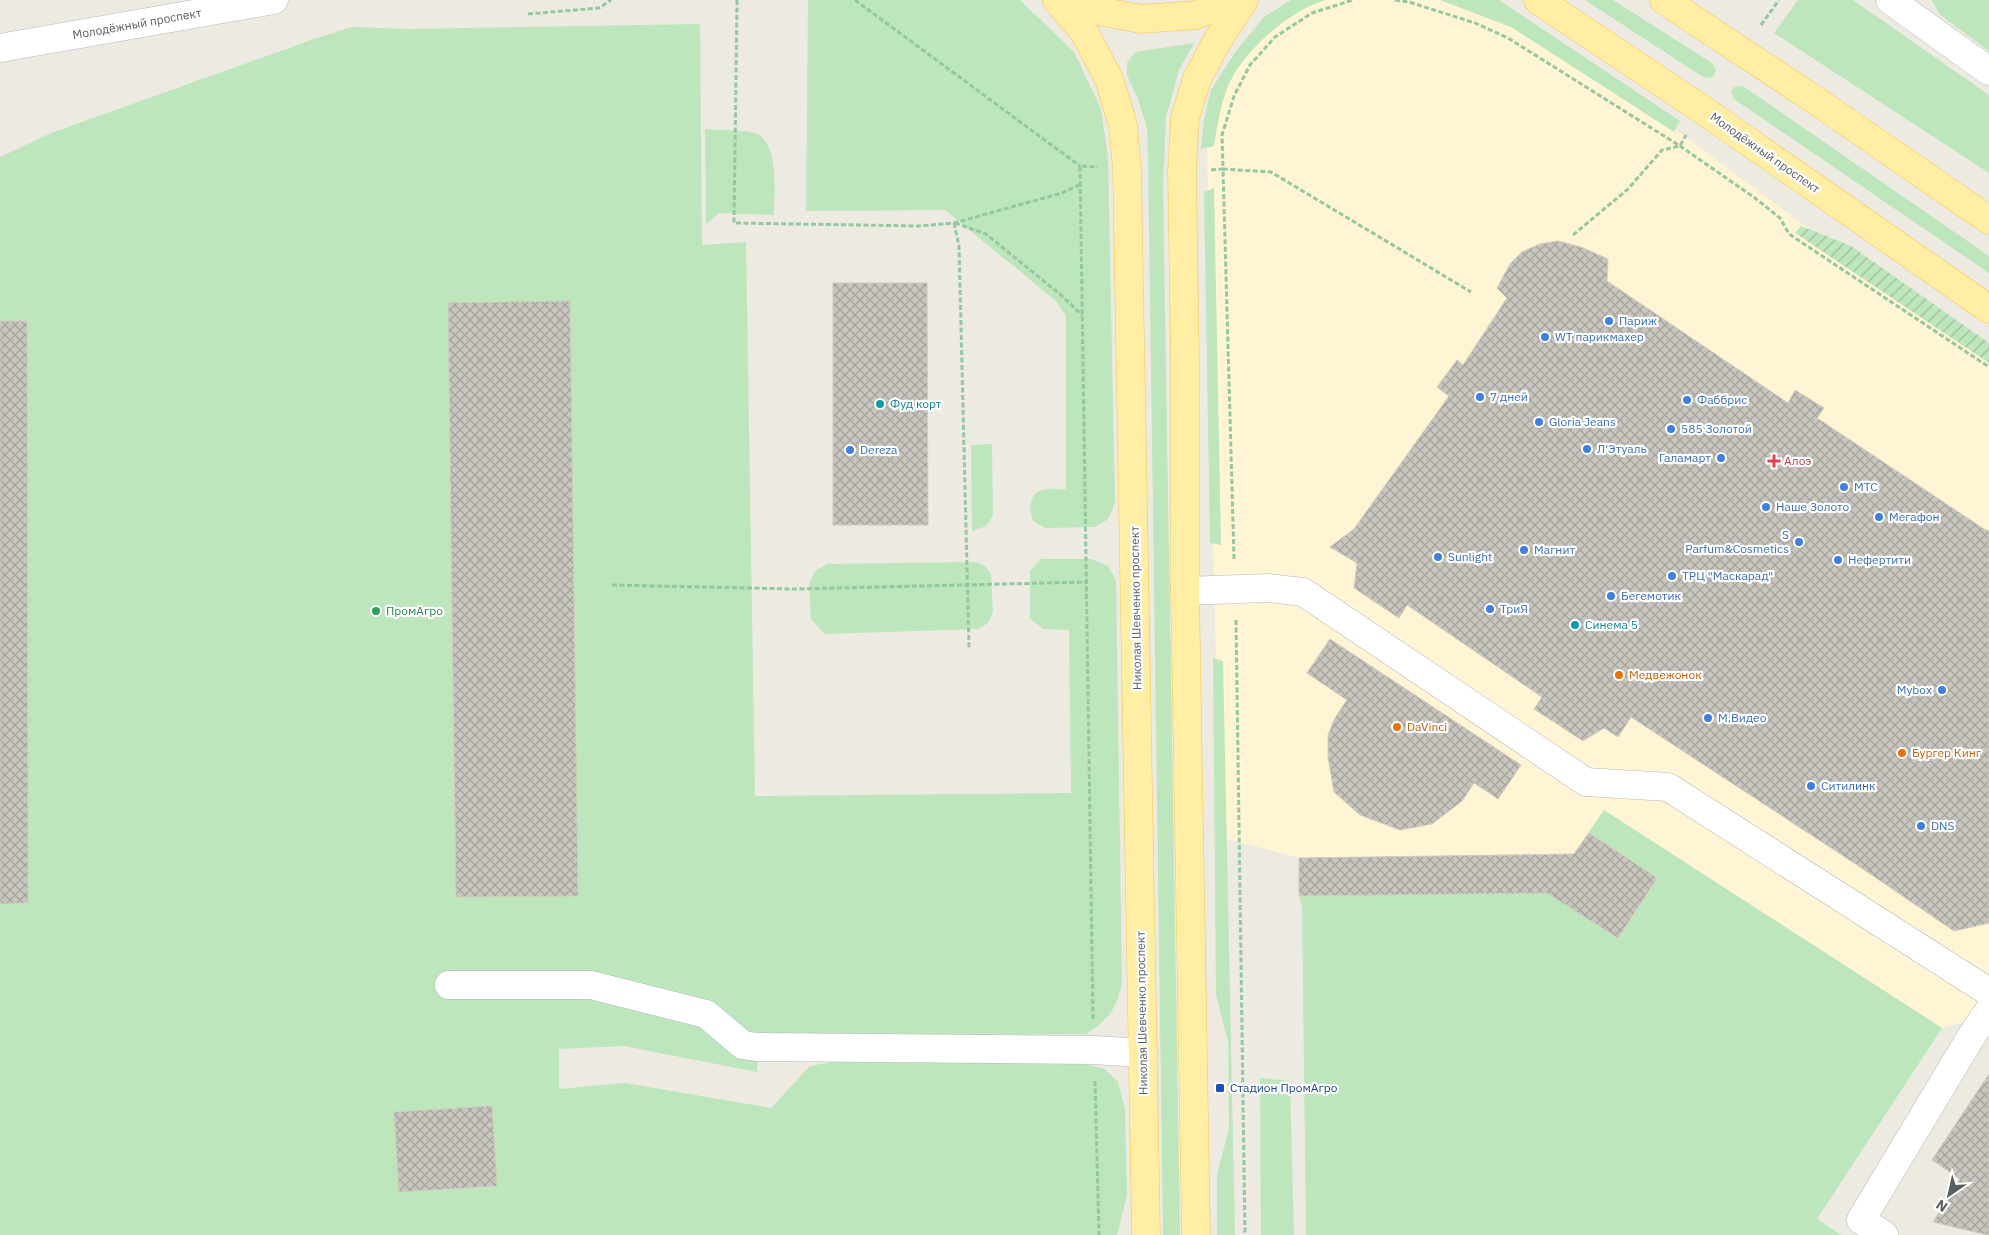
<svg xmlns="http://www.w3.org/2000/svg" width="1989" height="1235" font-family="'IBM Plex Sans',sans-serif">
<style>
.commercial{fill:#fff4d4}
.grass{fill:#bde6bc}
.garden{fill:url(#garden-furrows)}
.building{fill:url(#building-cross-hatch);stroke:#d2ccbf}
.lines{fill:none;stroke-linecap:round;stroke-linejoin:round}
.minor-casing{stroke:#b6b9be;stroke-width:29}
.major-casing{stroke:#f6c451;stroke-width:29}
.path{stroke:#95c7a2;stroke-width:3;stroke-dasharray:5 2.5;stroke-linecap:butt}
.minor{stroke:#fff;stroke-width:28}
.major{stroke:#ffeea4;stroke-width:28}
.shop-dot{fill:#3f7fe0;stroke:#fff;stroke-width:2}
.culture-dot{fill:#0f9aa8;stroke:#fff;stroke-width:2}
.health-dot{fill:#e0444e;stroke:#fff;stroke-width:2}
.leisure-dot{fill:#2e9e5b;stroke:#fff;stroke-width:2}
.food-dot{fill:#e8710a;stroke:#fff;stroke-width:2}
.transit-dot{fill:#1a4fb4;stroke:#fff;stroke-width:2}
.labels{text-anchor:middle;stroke-width:4.5;stroke-linejoin:round;paint-order:stroke}
.street-label{font-size:12px;fill:#595e62;stroke:#fff}
.shop-label{font-size:12px;fill:#366cbe;stroke:#fff;text-anchor:start}
.culture-label{font-size:12px;fill:#0d838f;stroke:#fff;text-anchor:start}
.health-label{font-size:12px;fill:#be3a42;stroke:#fff;text-anchor:start}
.leisure-label{font-size:12px;fill:#27864d;stroke:#fff;text-anchor:start}
.food-label{font-size:12px;fill:#c56008;stroke:#fff;text-anchor:start}
.transit-label{font-size:12px;fill:#164399;stroke:#fff;text-anchor:start}
</style>
<defs>
<pattern id="garden-furrows" width="10" height="10" patternUnits="userSpaceOnUse" patternTransform="scale(1.25)"><rect width="10" height="10" fill="#bde6bc"/><path d="M-1 1l2-2M0 10L10 0M9 11l2-2" fill="none" stroke="#9dbe9c"/></pattern>
<pattern id="building-cross-hatch" width="8" height="8" patternUnits="userSpaceOnUse" patternTransform="scale(1.25)"><rect width="8" height="8" fill="#c8c5be"/><path d="M0 0l8 8M0 8l8-8" fill="none" stroke="#a5a39e"/></pattern>
</defs>
<rect width="100%" height="100%" fill="#edeae1"/>
<!-- commercial -->
<polygon class="commercial" points="1303,0 1470,0 1658,116 1837,250 1989,354 1989,990 1964,1022 1942,1028 1604,811 1574,854 1299,858 1220,837 1213,532 1207,135 1233,67"/>
<!-- grass -->
<g class="grass">
<path d="M 808,0 L 1020,0 L 1074,52 L 1101,109 L 1108,157 L 1115,503 L 1108,519 L 1095,527 L 1045,528 L 1033,521 C 1029,511 1028,494 1042,490 C 1049,487 1059,490 1066,489 L 1066,316 L 1056,301 L 945,210 L 806,211 Z"/>
<path d="M 1291,0 L 1326,0 C 1292,9 1250,46 1233,76 C 1221,97 1218,123 1214,146 L 1201,149 L 1204,119 L 1211,90 L 1236,51 L 1264,17 Z"/>
<polygon points="1440,0 1499,0 1680,121 1674,132 1511,27"/>
<polygon points="1585,0 1613,0 1712,63 1716,71 1712,78 1703,77"/>
<polygon points="1798,0 1853,0 1989,95 1989,173 1774,33"/>
<polygon points="1932,0 1989,0 1989,51 1939,14"/>
<path d="M 700,24 L 702,245 L 746,242 L 755,796 L 1071,793 L 1069,630 L 1043,629 L 1030,618 L 1030,571 L 1041,559 L 1092,559 L 1108,566 L 1116,580 L 1122,983 C 1116,1010 1109,1019 1086,1034 L 758,1037 L 757,1072 L 624,1046 L 559,1049 L 559,1089 L 625,1083 L 771,1108 L 810,1066 L 832,1062 L 1080,1063 L 1105,1069 L 1118,1082 L 1125,1109 L 1127,1195 L 1117,1235 L 0,1235 L 0,157 L 51,133 L 317,38 L 352,27 L 408,29 Z"/>
<polygon points="1194,43 1179,70 1166,117 1163,187 1180,1235 1163,1235 1148,154 1147,128 1138,99 1127,75 1127,63 1135,52"/>
<polygon points="1743,86 1989,256 1989,273 1734,99 1731,92 1734,87"/>
<path d="M 705,129 C 715,130 746,130 755,133 C 780,143 774,193 774,215 L 719,213 L 706,224 Z"/>
<polygon points="1214,188 1221,545 1210,543 1204,192"/>
<polygon points="992,444 993,516 986,526 972,531 971,445"/>
<polygon points="976,562 985,566 991,574 993,612 988,623 978,629 825,634 811,619 809,584 815,571 827,564"/>
<polygon points="1213,658 1223,661 1235,1235 1217,1235 1217,1174 1229,1129 1228,1041 1216,995"/>
<polygon points="1604,810 1942,1028 1817,1219 1841,1235 1306,1235 1302,906 1299,896 1299,858 1574,854"/>
<polygon points="1260,1078 1290,1081 1294,1235 1261,1235"/>
</g>
<!-- garden -->
<polygon class="garden" points="1801,226 1851,246 1989,343 1989,363 1795,233"/>
<!-- building -->
<g class="building">
<polygon points="1558,241 1581,247 1608,259 1607,281 1788,403 1795,390 1824,408 1817,418 1984,529 1989,531 1989,923 1954,931 1857,865 1631,717 1618,737 1604,728 1583,741 1534,709 1542,697 1407,605 1399,618 1354,588 1357,563 1330,547 1354,529 1449,396 1437,387 1457,360 1463,365 1507,298 1497,288 1510,264 1522,252 1540,244"/>
<polygon points="833,283 927,283 928,525 833,525"/>
<polygon points="570,301 578,896 456,897 448,303"/>
<polygon points="0,321 27,321 28,903 0,904"/>
<polygon points="1330,639 1521,765 1498,799 1474,783 1462,801 1432,824 1400,830 1360,815 1334,792 1328,757 1328,735 1335,718 1347,700 1307,673"/>
<polygon points="1589,833 1657,878 1618,938 1547,893 1299,896 1299,858 1574,854"/>
<polygon points="1989,1074 1989,1235 1987,1235 1933,1222 1960,1179 1932,1160"/>
<polygon points="492,1106 497,1186 399,1192 394,1112"/>
</g>
<g class="lines">
<!-- minor casing -->
<g class="minor-casing">
<g id="minor">
<polyline points="1890,0 1989,71"/>
<polyline points="0,48 274,0"/>
<polyline points="1185,591 1268,588 1303,592 1586,782 1668,787 1989,992"/>
<polyline points="449,985 591,985 706,1014 743,1045 757,1047 1094,1050 1143,1053"/>
<polyline points="1884,1235 1861,1220 1971,1037 1989,1010"/>
</g>
</g>
<!-- major casing -->
<g class="major-casing">
<g id="major">
<polyline points="1057,0 1084,32 1109,79 1123,125 1127,169 1146,1235"/>
<polyline points="1074,0 1093,10 1141,19 1196,15 1232,0"/>
<polyline points="1538,0 1703,110 1989,309"/>
<polyline points="1664,0 1818,102 1989,220"/>
<polyline points="1196,1235 1185,591 1185,361 1182,171 1185,118 1197,79 1217,41 1244,0"/>
</g>
</g>
<!-- path -->
<g class="path">
<polyline points="737,0 734,223 919,226 954,223 1062,193 1081,184"/>
<polyline points="855,0 1080,166"/>
<polyline points="1395,0 1409,2 1475,23 1508,38 1680,146 1755,198 1780,218 1789,234 1989,367"/>
<polyline points="528,14 599,8 611,0"/>
<polyline points="1761,25 1779,0"/>
<polyline points="1211,170 1223,169 1222,135 1234,96 1250,65 1275,37 1312,13 1353,0"/>
<polyline points="954,223 959,246 969,648"/>
<polyline points="955,223 986,234 1061,295 1082,315"/>
<polyline points="1573,235 1628,189 1662,150 1680,146 1686,135"/>
<polyline points="1234,559 1223,169 1271,172 1471,292"/>
<polyline points="612,585 795,589 1087,582"/>
<polyline points="1236,620 1245,1235"/>
<polyline points="1093,1019 1080,166 1098,167"/>
<polyline points="1095,1081 1099,1235"/>
</g>
<!-- minor -->
<use href="#minor" class="minor"/>
<!-- major -->
<use href="#major" class="major"/>
</g>
<!-- markers -->
<g class="shop-dot">
<circle cx="1609" cy="321" r="5"/>
<circle cx="1545" cy="337" r="5"/>
<circle cx="1480" cy="397" r="5"/>
<circle cx="1687" cy="400" r="5"/>
<circle cx="1539" cy="422" r="5"/>
<circle cx="1671" cy="429" r="5"/>
<circle cx="1587" cy="449" r="5"/>
<circle cx="850" cy="450" r="5"/>
<circle cx="1721" cy="458" r="5"/>
<circle cx="1844" cy="487" r="5"/>
<circle cx="1766" cy="507" r="5"/>
<circle cx="1879" cy="517" r="5"/>
<circle cx="1799" cy="542" r="5"/>
<circle cx="1524" cy="550" r="5"/>
<circle cx="1438" cy="557" r="5"/>
<circle cx="1838" cy="560" r="5"/>
<circle cx="1672" cy="576" r="5"/>
<circle cx="1611" cy="596" r="5"/>
<circle cx="1490" cy="609" r="5"/>
<circle cx="1942" cy="690" r="5"/>
<circle cx="1708" cy="718" r="5"/>
<circle cx="1811" cy="786" r="5"/>
<circle cx="1921" cy="826" r="5"/>
</g>
<g class="culture-dot">
<circle cx="880" cy="404" r="5"/>
<circle cx="1575" cy="625" r="5"/>
</g>
<path class="health-dot" d="M1771.5 453.5h5v5h5v5h-5v5h-5v-5h-5v-5h5z"/>
<circle class="leisure-dot" cx="376" cy="611" r="5"/>
<g class="food-dot">
<circle cx="1619" cy="675" r="5"/>
<circle cx="1397" cy="727" r="5"/>
<circle cx="1902" cy="753" r="5"/>
</g>
<rect class="transit-dot" x="1215" y="1083" width="10" height="10" rx="2.5"/>
<g class="labels">
<!-- street labels -->
<g class="street-label">
<text transform="translate(137 24) rotate(-10)" y="4">Молодёжный проспект</text>
<text transform="translate(1765 153) rotate(35)" y="4">Молодёжный проспект</text>
<text transform="translate(1136 608) rotate(-91)" y="4">Николая Шевченко проспект</text>
<text transform="translate(1142 1013) rotate(-91)" y="4">Николая Шевченко проспект</text>
</g>
<!-- shop labels -->
<g class="shop-label">
<text x="1619" y="325">Париж</text>
<text x="1555" y="341">WT парикмахер</text>
<text x="1490" y="401">7 дней</text>
<text x="1697" y="404">Фаббрис</text>
<text x="1549" y="426">Gloria Jeans</text>
<text x="1681" y="433">585 Золотой</text>
<text x="1597" y="453">Л'Этуаль</text>
<text x="860" y="454">Dereza</text>
<text x="1711" y="462" text-anchor="end">Галамарт</text>
<text x="1854" y="491">МТС</text>
<text x="1776" y="511">Наше Золото</text>
<text x="1889" y="521">Мегафон</text>
<text x="1789" y="539" text-anchor="end">S<tspan x="1789" dy="14">Parfum&amp;Cosmetics</tspan></text>
<text x="1534" y="554">Магнит</text>
<text x="1448" y="561">Sunlight</text>
<text x="1848" y="564">Нефертити</text>
<text x="1682" y="580">ТРЦ "Маскарад"</text>
<text x="1621" y="600">Бегемотик</text>
<text x="1500" y="613">ТриЯ</text>
<text x="1932" y="694" text-anchor="end">Mybox</text>
<text x="1718" y="722">М.Видео</text>
<text x="1821" y="790">Ситилинк</text>
<text x="1931" y="830">DNS</text>
</g>
<!-- culture labels -->
<g class="culture-label">
<text x="890" y="408">Фуд корт</text>
<text x="1585" y="629">Синема 5</text>
</g>
<!-- health labels -->
<g class="health-label">
<text x="1784" y="465">Алоэ</text>
</g>
<!-- leisure labels -->
<g class="leisure-label">
<text x="386" y="615">ПромАгро</text>
</g>
<!-- food labels -->
<g class="food-label">
<text x="1629" y="679">Медвежонок</text>
<text x="1407" y="731">DaVinci</text>
<text x="1912" y="757">Бургер Кинг</text>
</g>
<!-- transit labels -->
<g class="transit-label">
<text x="1230" y="1092">Стадион ПромАгро</text>
</g>
</g>
<!-- north arrow -->
<g transform="translate(1949 1195) rotate(214)" stroke="#ffffff" stroke-width="4" paint-order="stroke">
<path d="M0-4L9 19L0 12L-9 19Z" fill="#595e62"/>
<text y="-8" font-size="14" font-weight="bold" text-anchor="middle" fill="#595e62">N</text>
</g>
</svg>
